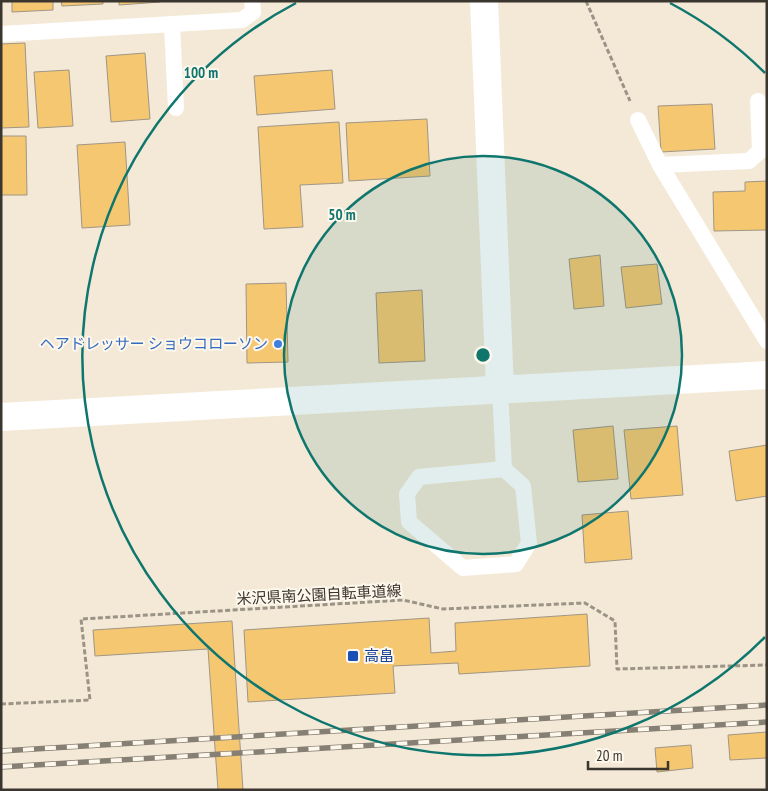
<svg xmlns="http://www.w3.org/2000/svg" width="768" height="791" font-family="'PT Sans Narrow','Noto Sans JP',sans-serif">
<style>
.building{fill:#f5c771;stroke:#a09685}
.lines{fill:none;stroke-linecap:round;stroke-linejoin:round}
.path{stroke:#9b9386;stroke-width:3;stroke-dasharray:5 2.5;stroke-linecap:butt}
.service{stroke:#fff;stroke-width:16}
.tertiary{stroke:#fff;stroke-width:28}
.rail-casing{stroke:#867f73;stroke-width:5.5}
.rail{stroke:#fdf7ec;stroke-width:4;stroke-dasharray:11;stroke-linecap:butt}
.ring{fill:none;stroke:#0f766e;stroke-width:2.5}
.shop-dot{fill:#3f7fe0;stroke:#fdf7ec;stroke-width:2}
.transit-dot{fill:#1a4fb4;stroke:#fdf7ec;stroke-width:2}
.labels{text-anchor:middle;stroke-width:4;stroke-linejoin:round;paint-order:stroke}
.shop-label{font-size:15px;fill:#366cbe;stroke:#fdf7ec;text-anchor:end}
.street-label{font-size:15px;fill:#3a352e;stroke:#fdf7ec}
.transit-label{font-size:15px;fill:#164399;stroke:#fdf7ec;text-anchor:start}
.centre{fill:#0f766e;stroke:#fdf7ec;stroke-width:2.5}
.ring-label{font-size:15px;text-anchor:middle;font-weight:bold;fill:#0f766e;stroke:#fdf7ec;stroke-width:4;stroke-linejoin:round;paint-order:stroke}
</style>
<rect width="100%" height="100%" fill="#f4e9d7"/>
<!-- building -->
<g class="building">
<polygon points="12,1 53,1 53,10 12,12"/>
<polygon points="61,1 103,1 103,4 62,6"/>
<polygon points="119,1 160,1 160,2 119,5"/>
<polygon points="25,43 29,127 1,128 1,44"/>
<polygon points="145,53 150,119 111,122 106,56"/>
<polygon points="69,70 73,126 38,128 34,72"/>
<polygon points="332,70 335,109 257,115 254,76"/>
<polygon points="712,104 715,149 661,152 658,106"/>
<polygon points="427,119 430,176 349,181 346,123"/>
<polygon points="339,122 343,183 300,185 303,227 264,229 258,127"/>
<polygon points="1,136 26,136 27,195 1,195"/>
<polygon points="125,142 130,225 82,228 77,145"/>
<polygon points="767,181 767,230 714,231 713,192 745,191 745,182"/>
<polygon points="600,255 604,306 574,309 569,259"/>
<polygon points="657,264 662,304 626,308 621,267"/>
<polygon points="286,283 288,362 247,363 246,284"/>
<polygon points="422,290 425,361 379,363 376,293"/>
<polygon points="613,426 618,479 578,482 573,430"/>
<polygon points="677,426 683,495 631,499 624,430"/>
<polygon points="767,445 767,496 736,501 729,451"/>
<polygon points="628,511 632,559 585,563 582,515"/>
<polygon points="587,614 590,666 459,674 458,663 393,666 395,693 248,702 244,630 429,618 431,653 456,651 455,623"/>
<polygon points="232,621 243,790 218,790 208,649 95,656 93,630"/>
<polygon points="767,732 767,758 730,760 728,735"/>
<polygon points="691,745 693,768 657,772 655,748"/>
</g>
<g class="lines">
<!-- path -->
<g class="path">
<polyline points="586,1 630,101"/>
<polyline points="1,704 90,700 81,619 403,600 443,609 585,603 615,621 617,669 767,665"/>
</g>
<!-- service -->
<g class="service">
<polyline points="172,25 176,108"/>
<polyline points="1,34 242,20 253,12 252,1"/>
<polyline points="638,120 660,165 767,341"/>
<polyline points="660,165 749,161 760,151 758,101"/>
<polyline points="500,389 504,469 523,486 529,543 516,564 463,568 409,522 407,494 419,477 504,469"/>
</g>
<!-- tertiary -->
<g class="tertiary">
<polyline points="484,1 500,389"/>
<polyline points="1,417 767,375"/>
</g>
<!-- rail casing -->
<g class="rail-casing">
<g id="rail">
<polyline points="1,751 767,705"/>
<polyline points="1,767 767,722"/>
</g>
</g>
<!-- rail -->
<use href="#rail" class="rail"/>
</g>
<!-- distance rings -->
<circle cx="483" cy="355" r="199" fill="#0f766e" fill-opacity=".12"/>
<g class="ring">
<circle cx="483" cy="355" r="199"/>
<path d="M765 637A399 399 0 1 1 296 3M670 3A399 399 0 0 1 765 73"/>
</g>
<!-- markers -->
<circle class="shop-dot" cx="278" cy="344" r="5"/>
<rect class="transit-dot" x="347" y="650" width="12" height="12" rx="2.5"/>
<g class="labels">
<!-- shop labels -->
<g class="shop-label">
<text x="268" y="349">ヘアドレッサー ショウコローソン</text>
</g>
<!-- street labels -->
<g class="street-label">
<text transform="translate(319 595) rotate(-3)" y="5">米沢県南公園自転車道線</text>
</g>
<!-- transit labels -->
<g class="transit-label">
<text x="364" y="661">高畠</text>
</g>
</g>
<circle cx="483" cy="355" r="8" class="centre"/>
<g class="ring-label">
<text x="201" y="78">100 m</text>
<text x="342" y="220">50 m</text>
</g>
<!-- border -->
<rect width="768" height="791" fill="none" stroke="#3a352e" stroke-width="5"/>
<!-- scale -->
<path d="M588 761v8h80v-8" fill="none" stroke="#3a352e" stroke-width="2.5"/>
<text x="596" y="761" font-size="15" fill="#3a352e" stroke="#fdf7ec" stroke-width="4" paint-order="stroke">20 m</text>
</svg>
